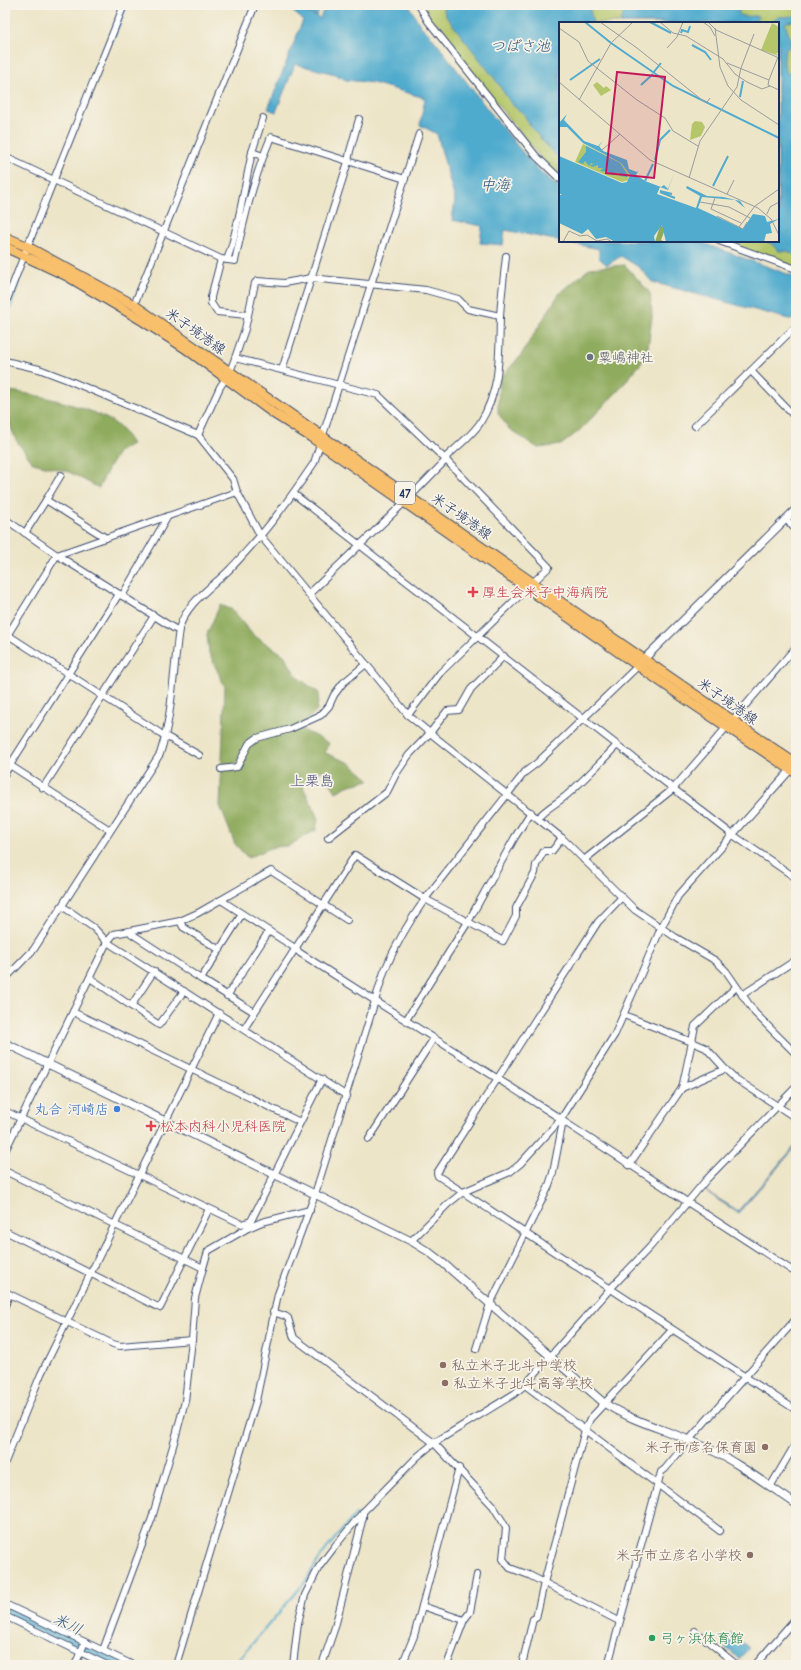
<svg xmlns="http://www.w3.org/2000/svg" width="801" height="1670" font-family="'Comic Neue','Klee One',sans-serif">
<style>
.green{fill:#b4c669;stroke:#687a64}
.forest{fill:#8fab5d;stroke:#556d5e}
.water{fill:#50abce;stroke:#366d96}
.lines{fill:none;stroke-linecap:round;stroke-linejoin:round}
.stream{stroke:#50abce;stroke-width:2}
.river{stroke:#50abce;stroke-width:11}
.minor-casing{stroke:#3a4a6e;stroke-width:8}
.tertiary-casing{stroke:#3a4a6e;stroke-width:9}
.primary-casing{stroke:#3a4a6e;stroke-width:11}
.minor{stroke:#fff;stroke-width:6}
.tertiary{stroke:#fff;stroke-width:7}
.primary{stroke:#f8bf6c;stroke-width:9}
.worship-dot{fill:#6b7280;stroke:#f7f3e8;stroke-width:1.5}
.health-dot{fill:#e0444e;stroke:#f7f3e8;stroke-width:1.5}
.shop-dot{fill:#3f7fe0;stroke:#f7f3e8;stroke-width:1.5}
.education-dot{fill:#8d6e63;stroke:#f7f3e8;stroke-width:1.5}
.leisure-dot{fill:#2e9e5b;stroke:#f7f3e8;stroke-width:1.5}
.labels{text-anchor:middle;stroke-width:3.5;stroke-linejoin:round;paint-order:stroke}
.shield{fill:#f7f3e8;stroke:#5d6a87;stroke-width:1}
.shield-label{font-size:13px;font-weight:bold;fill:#1b2f5e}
.street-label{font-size:14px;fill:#1b2f5e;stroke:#f7f3e8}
.worship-label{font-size:14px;fill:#5b616d;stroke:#f7f3e8;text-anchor:start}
.health-label{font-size:14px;fill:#be3a42;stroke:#f7f3e8;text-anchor:start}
.shop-label{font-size:14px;fill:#366cbe;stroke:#f7f3e8;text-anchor:end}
.education-label{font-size:14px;fill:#785e54;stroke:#f7f3e8;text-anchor:start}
.leisure-label{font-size:14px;fill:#27864d;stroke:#f7f3e8;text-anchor:start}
.water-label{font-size:15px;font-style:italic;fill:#2b5480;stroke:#f7f3e8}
.neighbourhood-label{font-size:15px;fill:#555987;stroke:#f7f3e8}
.inset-river{fill:none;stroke:#50abce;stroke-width:2}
.inset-road{fill:none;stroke:#999c9e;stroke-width:1}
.view{fill:#c2185b;fill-opacity:0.15;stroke:#c2185b;stroke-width:2}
.inset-edge{fill:none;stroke:#1b2f5e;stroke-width:2}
</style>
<rect width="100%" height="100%" fill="#f7f3e8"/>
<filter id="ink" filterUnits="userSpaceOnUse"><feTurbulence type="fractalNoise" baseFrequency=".025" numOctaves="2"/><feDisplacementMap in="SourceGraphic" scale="8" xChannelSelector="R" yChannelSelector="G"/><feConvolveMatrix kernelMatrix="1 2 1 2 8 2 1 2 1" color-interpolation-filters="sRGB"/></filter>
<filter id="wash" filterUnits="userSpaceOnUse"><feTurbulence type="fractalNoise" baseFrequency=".012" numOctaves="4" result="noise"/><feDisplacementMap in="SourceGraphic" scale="16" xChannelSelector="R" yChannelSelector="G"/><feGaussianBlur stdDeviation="0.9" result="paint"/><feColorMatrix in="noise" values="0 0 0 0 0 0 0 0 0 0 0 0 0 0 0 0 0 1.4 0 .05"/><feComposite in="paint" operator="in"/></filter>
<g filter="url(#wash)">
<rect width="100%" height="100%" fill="#ede5c8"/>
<!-- green -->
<polygon class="green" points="421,5 796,5 796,267 723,241 778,241 778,23 560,23 560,176 547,166 429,19"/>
<!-- forest -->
<g class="forest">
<polygon points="625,265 650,293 652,317 647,356 618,391 579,431 561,445 538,448 509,429 498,413 499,380 521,355 559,294 590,268"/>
<path d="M 9,391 C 37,394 95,408 117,425 C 123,430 128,438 132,444 L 119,451 L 109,467 L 99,488 L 69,472 L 33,463 L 16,440 L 6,415 Z"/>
<polygon points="220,605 231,609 253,635 284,655 297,677 319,693 317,710 299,728 329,743 325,753 350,763 370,780 347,786 336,792 322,770 303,787 318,818 316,830 288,846 273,847 248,858 235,844 220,806 225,687 209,653 207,634"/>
</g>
<!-- water -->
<g class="water">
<path d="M 285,5 L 300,5 L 306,12 L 320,18 L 326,5 L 409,5 L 420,25 L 431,36 C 458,70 483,105 511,138 C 525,155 540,175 560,187 L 560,241 L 505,230 L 503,245 L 480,243 L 482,226 L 452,220 L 455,200 L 437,134 L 420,125 L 425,98 L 373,83 L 346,80 L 335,74 L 295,64 L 276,112 L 268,109 L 303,20 Z"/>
<polygon points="301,5 322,5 317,16 307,11"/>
<polygon points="442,5 589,5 593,23 560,23 560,160 533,130 523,113 512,105 495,79 446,16"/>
<path d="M 625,5 L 754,5 L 741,8 L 738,13 C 744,19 751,15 759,16 L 759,18 L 752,23 L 620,23 L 623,16 L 623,9 Z"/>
<path d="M 796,16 L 796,20 L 785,23 L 790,38 L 791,46 L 785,50 C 784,58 782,68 789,74 L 794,73 L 793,60 L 796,56 L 796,49 L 796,256 L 787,251 L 778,251 L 772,244 L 764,241 L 778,241 L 778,23 L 770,23 L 779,17 Z"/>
<polygon points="561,241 697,241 796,277 796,321 652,282 640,268 621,256 607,265 599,258 599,249"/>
<polygon points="796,1145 792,1151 738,1213 704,1190 738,1211"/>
<polygon points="731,1633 749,1648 739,1659 722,1644"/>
</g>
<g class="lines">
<!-- stream -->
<g class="stream">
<polyline points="112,42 127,5"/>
<polyline points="35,236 59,174"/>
<polyline points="5,326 24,264"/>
<path d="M 234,1665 L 307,1580 C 319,1555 338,1535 356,1514 L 359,1515"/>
</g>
<!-- river -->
<polyline class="river" points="5,1610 118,1665"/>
</g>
</g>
<g filter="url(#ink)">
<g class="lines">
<!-- minor casing -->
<g class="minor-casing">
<g id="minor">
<polyline points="419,5 428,21 536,156 560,179"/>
<polyline points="252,152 263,118"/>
<path d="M 5,157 L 221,259 L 235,261 C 244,219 254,177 271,137 L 405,179"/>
<polyline points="239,216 252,152 263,156"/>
<polyline points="719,241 796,269"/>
<polyline points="221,259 211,297 211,303 217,312 247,315"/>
<polyline points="227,260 232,245 239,216 243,217"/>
<path d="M 5,305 C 43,204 84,105 124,5"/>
<polyline points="134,305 255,5"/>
<polyline points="235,358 245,329 255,283 257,281 284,283 311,278 426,290 458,299 468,309 500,316"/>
<polyline points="5,361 39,369 68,380 198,435 233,479 237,492 260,535 408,715 430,733 562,838 635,910 675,937 716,961 726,971 755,1013 796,1054"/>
<polyline points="282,370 348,162 350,151 359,119"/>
<polyline points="751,371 796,418"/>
<polyline points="695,426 792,330"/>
<polyline points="198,435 220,387 230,372 235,358 378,395 446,460 549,567 440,673 408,715"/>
<polyline points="294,494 733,835 796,878"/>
<polyline points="46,500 61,475"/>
<polyline points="5,519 57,555 175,629 179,629"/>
<polyline points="786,519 796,530"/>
<polyline points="25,533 46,500 106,538"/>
<path d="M 309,594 L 410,497 L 446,460 L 447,456 C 458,446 472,435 480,423 C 501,389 499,355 500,317 C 501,297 504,276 506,256"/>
<polyline points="122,596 168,516"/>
<polyline points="8,635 160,733 199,755"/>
<polyline points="5,639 57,555 237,492"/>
<polyline points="5,762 110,830"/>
<polyline points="221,769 237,767 249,744 257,738 290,729 321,715 329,706 334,695 343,683 366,664"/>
<polyline points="5,773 119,594"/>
<polyline points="43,788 154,616"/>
<polyline points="531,812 515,837 468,922 503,941 516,916 516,908 535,873 536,865 544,851 552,851 562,838"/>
<path d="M 538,818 C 546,808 558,803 568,794 C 585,779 601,762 617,745"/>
<polyline points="328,838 387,792 396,774 409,755 430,733 447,711 459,710 471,689 504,656"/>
<polyline points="584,860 673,789 796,647"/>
<polyline points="622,897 598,922 437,1173 438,1176 796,1410"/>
<polyline points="221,900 295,948 300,953 561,1119 520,1164 510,1172 463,1192 448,1204 411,1241"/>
<polyline points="62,906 94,928 107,942 347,1096"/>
<polyline points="180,921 183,927 220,950"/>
<polyline points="130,931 132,934 201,979 242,914"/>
<polyline points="90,978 159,1025 184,991"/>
<path d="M 5,979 L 34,949 L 160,754 C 173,714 173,671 179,629 C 186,603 211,588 229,570 C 240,559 250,547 260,536 C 280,513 297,488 314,463 L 419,134"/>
<polyline points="201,979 254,1012"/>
<polyline points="742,995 796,960"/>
<polyline points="227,996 269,931"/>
<polyline points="131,1006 154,971"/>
<polyline points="73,1012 300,1122"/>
<polyline points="624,1015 692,1042 682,1088"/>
<polyline points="244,1029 355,855 425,899 468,922 406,1020"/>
<polyline points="725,1069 706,1048 692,1042 695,1026 736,987"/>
<polyline points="5,1111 242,1224 251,1221 322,1079"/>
<polyline points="563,1121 796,1273"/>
<polyline points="369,1139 434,1038"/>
<polyline points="5,1151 107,942 114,934 180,921 198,913 271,871 347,920"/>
<polyline points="629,1165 682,1088 725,1069 736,1079 796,1118"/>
<polyline points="5,1171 203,1268 195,1298 192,1340 120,1346 113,1344 5,1292"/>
<polyline points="248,1228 262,1222 310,1210"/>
<polyline points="5,1231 160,1308 209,1209"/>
<polyline points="203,1268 208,1251 248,1228 246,1223"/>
<polyline points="5,1306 9,1294"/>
<polyline points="273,1312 285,1316 288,1318 294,1338 434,1443 493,1506 503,1522 506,1528 503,1559 510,1568 529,1575 619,1621"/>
<polyline points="476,1349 490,1304 548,1188 553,1173 563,1121 561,1119 615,1034 661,928 678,896 793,767"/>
<polyline points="525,1385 720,1531"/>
<polyline points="5,1462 41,1374 219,1013"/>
<polyline points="770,1487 796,1443"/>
<polyline points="5,1604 85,1642"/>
<polyline points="422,1606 464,1620 470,1612 477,1575"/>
<polyline points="5,1616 107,1665"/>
<polyline points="695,1631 737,1665"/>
<polyline points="103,1650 152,1518 175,1439 185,1401 192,1340"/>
<polyline points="75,1665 85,1642 133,1665"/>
<path d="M 176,1665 L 256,1401 L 278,1294 L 315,1194 L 384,972 C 395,946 408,923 425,899 L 525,772 L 537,763 L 640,664"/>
<polyline points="293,1665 298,1623 305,1595 319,1567 335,1546 363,1512 417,1457 434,1443 514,1394 525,1385 610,1289 650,1247 706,1180 796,1087"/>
<polyline points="322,1665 335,1627 363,1517 363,1512"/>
<polyline points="402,1665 414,1636 459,1468"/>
<polyline points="447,1665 464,1620"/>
<polyline points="522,1665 533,1619 536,1618 544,1583 585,1430 590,1419 672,1330"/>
<polyline points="608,1665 661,1472 665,1469 689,1440 796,1319"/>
<polyline points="755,1665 796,1618"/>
</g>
</g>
<!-- tertiary casing -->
<g class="tertiary-casing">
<g id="tertiary">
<polyline points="644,659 796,509"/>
<path d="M 5,1043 L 411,1241 L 429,1252 L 443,1263 L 604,1403 C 636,1424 673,1431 707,1448 C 739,1463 767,1485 796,1504"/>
</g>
</g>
<!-- primary casing -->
<g class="primary-casing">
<g id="primary">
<polyline points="5,237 26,246 134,305 533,583 796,764"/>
<polyline points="5,247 67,276 143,321 185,348 273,413 311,437 687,700 796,773"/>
</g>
</g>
<!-- minor -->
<use href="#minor" class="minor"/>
<!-- tertiary -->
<use href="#tertiary" class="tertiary"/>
<!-- primary -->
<use href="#primary" class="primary"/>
</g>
</g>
<!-- markers -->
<circle class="worship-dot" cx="590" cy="357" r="4"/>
<g class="health-dot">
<path d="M471 586h4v4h4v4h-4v4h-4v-4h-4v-4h4z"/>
<path d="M149 1120h4v4h4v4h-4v4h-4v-4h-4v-4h4z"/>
</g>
<circle class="shop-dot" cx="117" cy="1109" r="4"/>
<g class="education-dot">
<circle cx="443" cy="1365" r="4"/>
<circle cx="445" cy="1383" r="4"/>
<circle cx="765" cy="1447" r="4"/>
<circle cx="750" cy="1555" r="4"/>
</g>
<circle class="leisure-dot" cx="652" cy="1638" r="4"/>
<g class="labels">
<!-- shield labels -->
<rect class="shield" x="395" y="482" width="20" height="22" rx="3"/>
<g class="shield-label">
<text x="405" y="498">47</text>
</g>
<!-- street labels -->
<g class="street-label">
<text transform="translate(196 331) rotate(35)" y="5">米子境港線</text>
<text transform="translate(462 516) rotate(35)" y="5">米子境港線</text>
<text transform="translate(728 701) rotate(35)" y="5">米子境港線</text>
</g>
<!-- worship labels -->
<g class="worship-label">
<text x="598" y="362">粟嶋神社</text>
</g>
<!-- health labels -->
<g class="health-label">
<text x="482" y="597">厚生会米子中海病院</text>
<text x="160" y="1131">松本内科小児科医院</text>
</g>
<!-- shop labels -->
<g class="shop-label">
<text x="109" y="1114">丸合 河崎店</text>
</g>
<!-- education labels -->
<g class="education-label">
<text x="451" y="1370">私立米子北斗中学校</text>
<text x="453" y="1388">私立米子北斗高等学校</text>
<text x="757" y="1452" text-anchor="end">米子市彦名保育園</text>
<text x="742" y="1560" text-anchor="end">米子市立彦名小学校</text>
</g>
<!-- leisure labels -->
<g class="leisure-label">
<text x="660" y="1643">弓ヶ浜体育館</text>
</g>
<!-- water labels -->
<g class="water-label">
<text x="520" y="51">つばさ池</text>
<text x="495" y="190">中海</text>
<text transform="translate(68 1624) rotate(26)" y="5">米川</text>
</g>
<!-- neighbourhood labels -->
<g class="neighbourhood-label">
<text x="312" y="786">上栗島</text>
</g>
</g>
<!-- overview -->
<g transform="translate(559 22)">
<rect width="220" height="220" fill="#ede5c8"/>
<path d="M 213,1 L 220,5 L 220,31 L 217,31 L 220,34 L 202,28 ZM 38,60 L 45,66 L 47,64 L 52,68 L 42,74 L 34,63 ZM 136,99 L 143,100 L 146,105 L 142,114 L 131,118 L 133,102 ZM 24,122 L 62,141 L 70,152 L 69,158 L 63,160 L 16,140 Z" fill="#b4c669"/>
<path d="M 101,204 L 104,204 L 105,210 L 102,218 L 106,220 L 96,220 Z" fill="#8fab5d"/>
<path d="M 8,92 L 5,98 L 25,119 L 39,124 L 44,119 L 40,124 L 44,129 L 68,138 L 70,147 L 78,150 L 80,148 L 77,153 L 86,159 L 102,165 L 105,163 L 109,167 L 115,151 L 109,168 L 101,165 L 98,172 L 137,186 L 141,174 L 127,166 L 128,164 L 148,174 L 164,175 L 165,173 L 164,175 L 181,179 L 186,186 L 189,182 L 186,186 L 176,178 L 143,175 L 139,186 L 184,207 L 194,192 L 206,194 L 208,200 L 220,197 L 211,202 L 213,211 L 207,212 L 205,220 L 107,220 L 103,203 L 95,214 L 96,220 L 56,220 L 47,215 L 37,217 L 29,207 L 23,212 L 0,201 L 0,173 L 3,173 L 0,171 L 0,134 L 63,161 L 68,160 L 71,153 L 62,141 L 24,121 L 8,105 L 0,105 L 0,101 ZM 27,124 L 61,141 L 68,152 L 68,155 L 61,154 L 59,150 L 56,153 L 49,152 L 51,150 L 41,149 L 44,146 L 39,146 L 39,143 L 33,145 L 31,143 L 35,142 L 32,141 L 30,144 L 26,139 L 24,142 L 19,140 L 27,130 Z" fill="#50abce"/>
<path class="inset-river" d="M 26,0 L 52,21M 91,0 L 112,11M 122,11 L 123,8 L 129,10 L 131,4M 52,21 L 114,64 L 220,116M 133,23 L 146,30 L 152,38M 94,51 L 102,41M 11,58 L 41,37M 82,63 L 94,52M 181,75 L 184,59M 96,138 L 101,118 L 111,108M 86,159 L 94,142M 154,164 L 169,134M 101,169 L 113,172M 101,170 L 116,176"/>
<path class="inset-road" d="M 41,0 L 78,26 L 143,78 L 148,80 L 151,76M 101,0 L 114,11 L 127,14 L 164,37 L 176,52 L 188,60 L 203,67 L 211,64M 144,0 L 151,5 L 156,14M 149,0 L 157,8 L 220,36M 0,6 L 20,20 L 29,39 L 78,78 L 106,96 L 114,109 L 139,124M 156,6 L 161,45 L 169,64 L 182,78 L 220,103M 108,26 L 118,15 L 124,0M 168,41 L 210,58 L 209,63 L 220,68M 182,46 L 195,12M 210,58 L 219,35M 0,60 L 91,138 L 199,186 L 212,197 L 220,213M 20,78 L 52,21 L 74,0M 43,128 L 61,112M 130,156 L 141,119 L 178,65 L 182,46M 168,172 L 175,158M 156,176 L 152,187 L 182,201M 141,180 L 170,185 L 191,196M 196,184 L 220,167M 208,192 L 211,185 L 220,180M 158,194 L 184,207 L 188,200M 180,205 L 196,184M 4,220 L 10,209 L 21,214 L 28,213 L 38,219 L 48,217 L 53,220"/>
<path class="view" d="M 58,50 L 106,55 L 95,156 L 47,151 Z"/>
<rect width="220" height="220" class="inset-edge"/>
</g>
<!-- margin -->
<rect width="801" height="1670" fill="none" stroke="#f7f3e8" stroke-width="20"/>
</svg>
